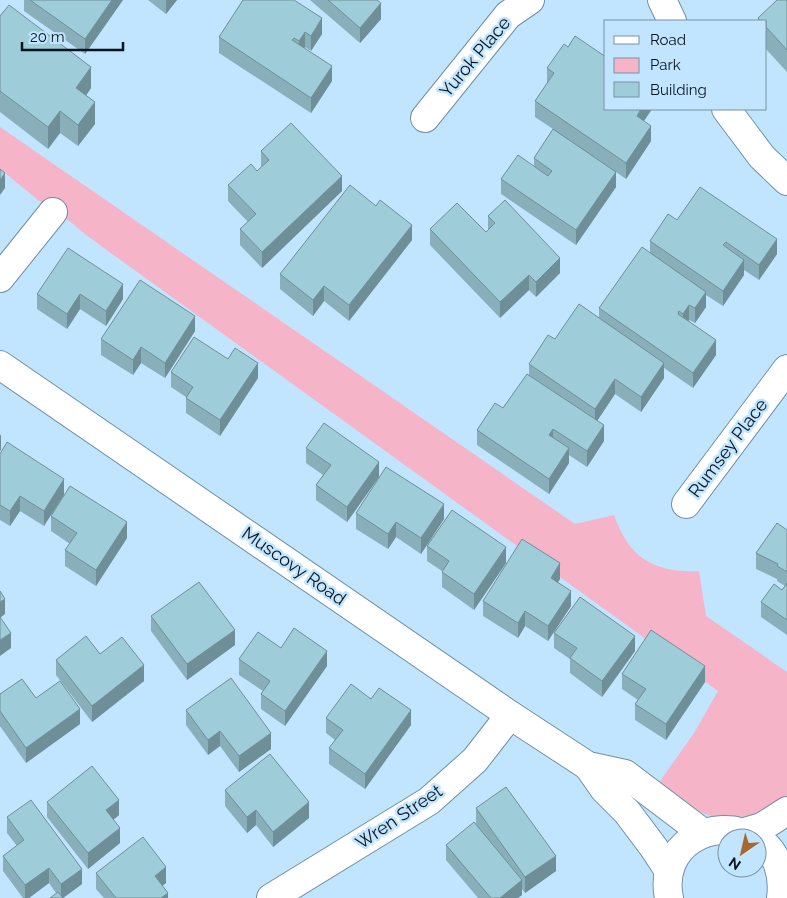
<svg xmlns="http://www.w3.org/2000/svg" width="787" height="898" font-family="Raleway,sans-serif">
<style>
.green{fill:#f6b4c8}
.lines{fill:none;stroke-linecap:round;stroke-linejoin:round}
.street-casing{stroke:#6f90a7;stroke-width:30}
.street{stroke:#fff;stroke-width:28}
.wall{fill:#89afbb}
.shaded-wall{fill:#6f8f98}
.building{fill:#9fccd9;stroke:#6f8f98}
.labels{text-anchor:middle;stroke-width:5;stroke-linejoin:round;paint-order:stroke}
.street-label{font-size:18px;fill:#08151e;stroke:#c1e5fe}
</style>
<rect width="100%" height="100%" fill="#c1e5fe"/>
<!-- green -->
<path class="green" d="M 0,127 L 575,524 L 614,515 C 629,558 654,573 699,571 L 706,616 L 787,672 L 787,798 C 765,812 739,822 712,816 C 692,811 674,796 658,784 L 694,733 L 718,691 L 86,235 L 72,223 L 38,200 L 0,169 Z"/>
<g class="lines">
<!-- street casing -->
<g class="street-casing">
<g id="street">
<polyline points="662,0 672,21"/>
<polyline points="726,109 762,157 787,181"/>
<polyline points="425,118 508,15 530,0"/>
<polyline points="0,278 53,212"/>
<polyline points="0,365 510,715 588,766 625,774 703,833"/>
<polyline points="686,504 787,369"/>
<polyline points="588,766 604,789 627,812 654,848 669,871"/>
<polyline points="745,832 762,827 787,811"/>
<path d="M 757,839 C 778,851 784,876 781,898"/>
<polyline points="271,898 429,801 475,760 510,715"/>
<path d="M 669,898 C 658,846 712,814 756,838"/>
</g>
</g>
<!-- street -->
<use href="#street" class="street"/>
</g>
<!-- wall -->
<g class="wall">
<polygon points="24,0 123,0 85,54 24,11"/>
<polygon points="148,0 177,0 166,14"/>
<polygon points="243,0 322,34 311,51 305,47 304,48 332,81 311,113 219,53 219,37"/>
<polygon points="310,0 377,0 381,19 360,43"/>
<polygon points="787,0 787,72 766,49 766,21 758,21 758,18"/>
<polygon points="0,16 91,88 86,96 95,124 78,146 60,133 48,149 0,112"/>
<polygon points="547,68 606,109 652,109 644,121 651,141 626,179 616,172 616,187 576,245 501,194 501,179 534,166 534,158 553,129 535,117 535,101 547,83"/>
<polygon points="261,151 342,191 262,268 240,245 240,229 248,222 228,201 228,185 257,171 262,167 261,166"/>
<polygon points="488,216 560,273 536,297 529,290 500,318 430,245 430,229 486,232 488,230"/>
<polygon points="677,220 777,254 759,280 744,270 744,275 723,306 706,295 706,307 695,323 689,320 689,321 716,355 693,388 664,368 664,378 641,412 615,394 597,421 604,441 587,467 569,455 569,463 549,494 477,445 477,430 503,408 529,375 529,364 555,339 599,318 599,308 650,252 650,241"/>
<polygon points="412,240 349,321 324,301 313,316 280,289 280,274"/>
<polygon points="123,284 123,299 106,326 80,309 67,329 37,309 37,294"/>
<polygon points="195,331 165,378 141,363 133,375 101,355 101,339"/>
<polygon points="228,359 258,378 220,436 186,413 186,397 171,387 171,372"/>
<polygon points="306,448 379,477 347,522 316,500 316,485 323,475 306,463"/>
<polygon points="0,454 64,479 44,526 20,511 10,526 0,520"/>
<polygon points="356,513 444,519 421,554 396,537 388,549 356,529"/>
<polygon points="51,516 127,538 96,586 65,566 65,550 70,544 51,531"/>
<polygon points="787,530 787,635 761,617 761,602 782,590 785,586 777,581 777,579 756,569 756,553"/>
<polygon points="427,546 506,563 474,610 442,587 442,571 427,561"/>
<polygon points="560,579 558,582 571,606 548,641 525,626 518,638 483,616 483,601"/>
<polygon points="151,616 235,645 187,680 151,631"/>
<polygon points="554,633 635,651 602,697 570,673 570,659 554,648"/>
<polygon points="281,648 327,666 285,726 261,709 261,694 263,691 239,675 239,659"/>
<polygon points="56,660 144,681 92,722 56,675"/>
<polygon points="622,674 705,682 666,740 635,720 635,704 638,700 622,689"/>
<polygon points="0,694 36,698 80,724 26,763 0,726"/>
<polygon points="371,699 411,725 365,789 329,764 329,748 335,740 326,733 326,718"/>
<polygon points="186,710 271,749 239,772 220,746 208,755 186,725"/>
<polygon points="225,790 309,818 273,847 256,825 247,833 225,806"/>
<polygon points="47,802 119,815 113,820 120,843 88,869 47,817"/>
<polygon points="476,808 556,871 525,893 522,889 522,895 518,898 478,898 446,860 446,845 476,823"/>
<polygon points="7,817 82,884 63,898 56,893 49,883 29,898 23,898 3,871 3,856 17,846 7,833"/>
<polygon points="96,873 166,883 162,886 168,898 104,898 96,889"/>
</g>
<!-- shaded-wall -->
<g class="shaded-wall">
<polygon points="112,0 123,0 85,54 85,39"/>
<polygon points="166,0 177,0 166,14"/>
<polygon points="381,3 381,19 360,43 360,28"/>
<polygon points="322,18 322,34 311,51 311,36"/>
<polygon points="305,32 305,47 299,56 299,41"/>
<polygon points="332,66 332,81 311,113 311,98"/>
<polygon points="91,67 91,88 76,109 76,88"/>
<polygon points="95,102 95,124 78,146 78,125"/>
<polygon points="641,109 652,109 637,131 637,116"/>
<polygon points="60,111 60,133 48,149 48,127"/>
<polygon points="651,126 651,141 626,179 626,163"/>
<polygon points="616,172 616,187 576,245 576,230"/>
<polygon points="5,173 5,188 0,195 0,180"/>
<polygon points="342,176 342,191 262,268 262,252"/>
<polygon points="412,225 412,240 349,321 349,305"/>
<polygon points="777,239 777,254 759,280 759,265"/>
<polygon points="560,258 560,273 536,297 536,282"/>
<polygon points="744,260 744,275 723,306 723,291"/>
<polygon points="529,275 529,290 500,318 500,302"/>
<polygon points="123,284 123,299 106,326 106,311"/>
<polygon points="324,286 324,301 313,316 313,300"/>
<polygon points="706,292 706,307 695,323 695,308"/>
<polygon points="80,294 80,309 67,329 67,314"/>
<polygon points="689,305 689,320 683,329 683,314"/>
<polygon points="195,316 195,331 165,378 165,363"/>
<polygon points="716,340 716,355 693,388 693,373"/>
<polygon points="141,347 141,363 133,375 133,360"/>
<polygon points="258,363 258,378 220,436 220,420"/>
<polygon points="664,363 664,378 641,412 641,397"/>
<polygon points="615,379 615,394 595,424 595,409"/>
<polygon points="604,425 604,441 587,467 587,451"/>
<polygon points="553,429 553,444 549,435"/>
<polygon points="1,434 1,450 0,451 0,436"/>
<polygon points="569,448 569,463 549,494 549,479"/>
<polygon points="379,462 379,477 347,522 347,507"/>
<polygon points="64,479 64,495 44,526 44,511"/>
<polygon points="20,496 20,511 10,526 10,511"/>
<polygon points="444,504 444,519 421,554 421,538"/>
<polygon points="127,522 127,538 96,586 96,570"/>
<polygon points="396,522 396,537 388,549 388,534"/>
<polygon points="506,547 506,563 474,610 474,594"/>
<polygon points="560,563 560,579 551,593 551,578"/>
<polygon points="571,591 571,606 548,641 548,626"/>
<polygon points="5,599 5,614 0,618 0,602"/>
<polygon points="525,611 525,626 518,638 518,623"/>
<polygon points="235,630 235,645 187,680 187,664"/>
<polygon points="11,633 11,648 0,656 0,640"/>
<polygon points="635,636 635,651 602,697 602,681"/>
<polygon points="327,651 327,666 285,726 285,711"/>
<polygon points="144,665 144,681 92,722 92,706"/>
<polygon points="705,666 705,682 666,740 666,724"/>
<polygon points="80,709 80,724 26,763 26,748"/>
<polygon points="411,710 411,725 365,789 365,774"/>
<polygon points="220,731 220,746 208,755 208,740"/>
<polygon points="271,733 271,749 239,772 239,756"/>
<polygon points="119,800 119,815 106,826 106,810"/>
<polygon points="309,802 309,818 273,847 273,832"/>
<polygon points="256,810 256,825 247,833 247,817"/>
<polygon points="120,828 120,843 88,869 88,853"/>
<polygon points="556,856 556,871 525,893 525,877"/>
<polygon points="166,867 166,883 155,892 155,876"/>
<polygon points="49,868 49,883 29,898 25,898 25,885"/>
<polygon points="82,869 82,884 63,898 61,898 61,884"/>
<polygon points="522,880 522,895 518,898 500,898"/>
<polygon points="168,893 168,898 161,898"/>
</g>
<!-- building -->
<g class="building">
<polygon points="30,0 112,0 85,39"/>
<polygon points="243,0 294,0 322,18 311,36 305,32 299,41 294,38 292,40 332,66 311,98 219,37"/>
<polygon points="328,0 377,0 381,3 360,28"/>
<polygon points="777,0 787,0 787,50 766,27 766,21 760,21 758,18"/>
<polygon points="9,5 91,67 76,88 95,102 78,125 60,111 48,127 0,91 0,16"/>
<polygon points="575,36 606,57 606,109 641,109 637,116 651,126 626,163 535,101 554,73 547,68 564,44 568,47"/>
<polygon points="291,123 342,176 262,252 240,229 256,214 228,185 251,164 257,171 269,160 261,151"/>
<polygon points="553,129 616,172 576,230 501,179 518,155 548,176 552,171 534,158"/>
<polygon points="0,169 5,173 0,180"/>
<polygon points="350,185 376,206 380,200 412,225 349,305 324,286 313,300 280,274"/>
<polygon points="700,187 777,239 759,265 726,242 723,245 744,260 723,291 650,241 668,214 677,220"/>
<polygon points="505,200 560,258 536,282 529,275 500,302 430,229 457,203 486,232 495,223 488,216"/>
<polygon points="642,247 706,292 695,308 689,305 683,314 679,311 678,314 716,340 693,373 599,308"/>
<polygon points="68,248 123,284 106,311 80,294 67,314 37,294"/>
<polygon points="140,280 195,316 165,363 141,347 133,360 101,339"/>
<polygon points="579,304 664,363 641,397 615,379 595,409 529,364 548,335 555,339"/>
<polygon points="194,337 228,359 235,348 258,363 220,420 186,398 193,387 171,372"/>
<polygon points="527,374 604,425 587,451 553,429 549,435 569,448 549,479 477,430 495,403 503,408"/>
<polygon points="324,423 379,462 347,507 316,485 331,465 306,448"/>
<polygon points="7,442 64,479 44,511 20,496 10,511 0,505 0,454"/>
<polygon points="386,467 444,504 421,538 396,522 388,534 356,513"/>
<polygon points="70,486 127,522 96,570 65,550 77,533 51,516"/>
<polygon points="452,510 506,547 474,594 442,572 449,561 427,546"/>
<polygon points="777,523 787,530 787,572 777,566 778,564 756,553"/>
<polygon points="522,539 560,563 551,578 571,591 548,626 525,611 518,623 483,601"/>
<polygon points="199,582 235,630 187,664 151,616"/>
<polygon points="787,583 787,620 761,602 774,584 782,590"/>
<polygon points="0,591 5,599 0,602"/>
<polygon points="580,597 635,636 602,681 570,658 577,648 554,633"/>
<polygon points="0,617 11,633 0,640"/>
<polygon points="294,628 327,651 285,711 261,694 270,681 239,659 258,632 281,648"/>
<polygon points="651,630 705,666 666,724 635,704 646,689 622,674"/>
<polygon points="86,636 100,654 122,637 144,665 92,706 56,660"/>
<polygon points="231,678 271,733 239,756 220,731 208,740 186,710"/>
<polygon points="22,679 36,698 60,681 80,709 26,748 0,711 0,694"/>
<polygon points="351,684 371,699 379,688 411,710 365,774 329,748 343,730 326,718"/>
<polygon points="270,754 309,802 273,832 256,810 247,817 225,790"/>
<polygon points="92,766 119,800 106,810 120,828 88,853 47,802"/>
<polygon points="506,787 556,856 525,877 476,808"/>
<polygon points="31,800 82,869 61,884 49,868 25,885 3,856 24,840 7,817"/>
<polygon points="474,822 522,880 500,898 491,898 446,845"/>
<polygon points="143,837 166,867 155,876 168,893 161,898 116,898 96,873"/>
<polygon points="58,892 63,898 50,898"/>
</g>
<g class="labels">
<!-- street labels -->
<g class="street-label">
<text transform="translate(475 57) rotate(-50)" y="6">Yurok Place</text>
<text transform="translate(728 448) rotate(-53)" y="6">Rumsey Place</text>
<text transform="translate(294 566) rotate(35)" y="6">Muscovy Road</text>
<text transform="translate(399 817) rotate(-34)" y="6">Wren Street</text>
</g>
</g>
<!-- legend -->
<rect x="604" y="20" width="162" height="90" fill="#c1e5fe" stroke="#7792a4"/>
<rect x="614" y="36" width="25" height="8" fill="#ffffff" stroke="#7792a4"/>
<text x="650" y="45" font-size="15" fill="#08151e">Road</text>
<rect x="614" y="58" width="25" height="15" fill="#f6b4c8" stroke="#7792a4"/>
<text x="650" y="70" font-size="15" fill="#08151e">Park</text>
<rect x="614" y="82" width="25" height="15" fill="#9fccd9" stroke="#7792a4"/>
<text x="650" y="95" font-size="15" fill="#08151e">Building</text>
<!-- north arrow -->
<g transform="translate(742 853) rotate(214)"><circle r="24" fill="#c1e5fe" stroke="#7792a4"/>
<path d="M0-4L9 19L0 12L-9 19Z" fill="#a7672f"/>
<text y="-8" font-size="14" font-weight="bold" text-anchor="middle" fill="#08151e">N</text>
</g>
<!-- scale -->
<path d="M22 42v8h101v-8" fill="none" stroke="#08151e" stroke-width="2.5"/>
<text x="30" y="42" font-size="15" fill="#08151e" stroke="#c1e5fe" stroke-width="4" paint-order="stroke">20 m</text>
</svg>
